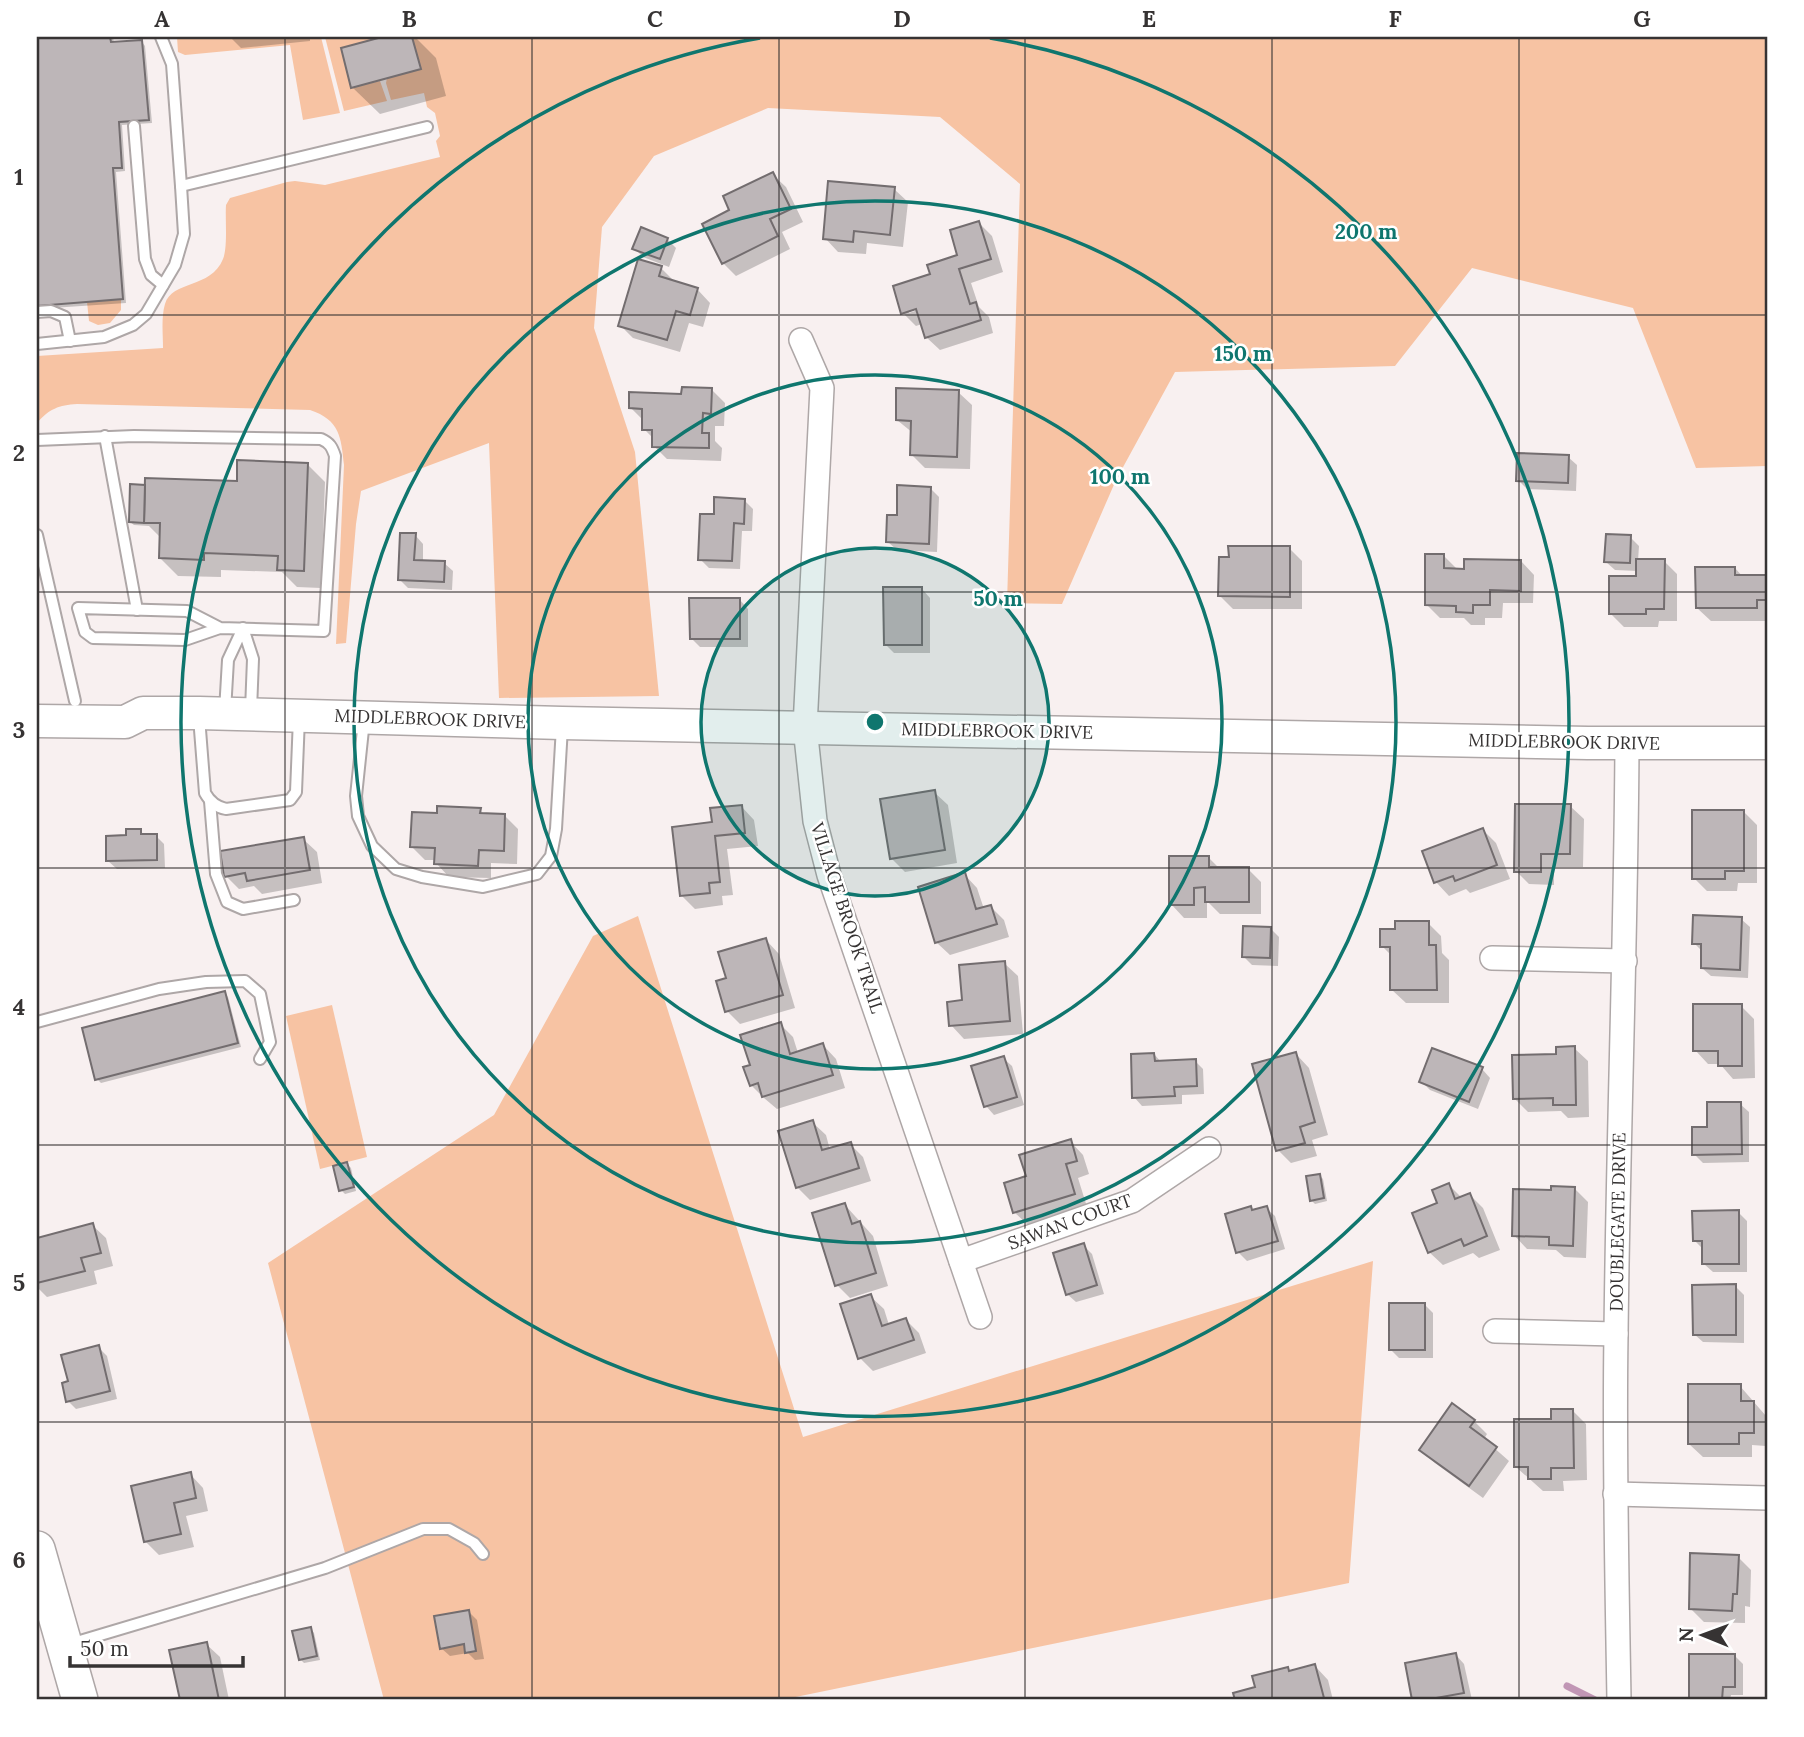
<svg xmlns="http://www.w3.org/2000/svg" width="1804" height="1737" font-family="Lora,serif">
<style>
.green{fill:#f7c3a3}
.shadow{fill:#0003;fill-rule:evenodd}
.lines{fill:none;stroke-linecap:round;stroke-linejoin:round}
.stream{stroke:#c196b5;stroke-width:7}
.building{fill:#bdb6b8;stroke:#736d6f;stroke-width:2}
.lane-casing{stroke:#aea7a7;stroke-width:14}
.street-casing{stroke:#aea7a7;stroke-width:26}
.secondary-casing{stroke:#aea7a7;stroke-width:35}
.primary-casing{stroke:#aea7a7;stroke-width:38}
.lane{stroke:#fff;stroke-width:10}
.street{stroke:#fff;stroke-width:23}
.secondary{stroke:#fff;stroke-width:32}
.primary{stroke:#fff;stroke-width:35}
.grid{fill:none;stroke:#363333;stroke-width:2;stroke-opacity:0.55}
.ring{fill:none;stroke:#0f766e;stroke-width:3.5}
.labels{text-anchor:middle;stroke-width:5;stroke-linejoin:round;paint-order:stroke}
.street-label{font-size:18px;fill:#363333;stroke:#fff}
.centre{fill:#0f766e;stroke:#fff;stroke-width:3.5}
.ring-label{font-size:21px;text-anchor:middle;font-weight:bold;fill:#0f766e;stroke:#fff;stroke-width:5;stroke-linejoin:round;paint-order:stroke}
.neatline{fill:none;stroke:#363333;stroke-width:2.5}
.grid-label{font-size:23px;text-anchor:middle;font-weight:bold;fill:#363333}
</style>
<rect width="100%" height="100%" fill="#f8f0f0"/>
<!-- green -->
<g class="green">
<polygon points="177,37 321,37 340,113 303,120 290,45 185,55 178,52"/>
<polygon points="325,37 382,37 341,49 351,88 380,81 387,101 344,111"/>
<path d="M 412,37 L 1767,37 L 1767,466 L 1696,468 L 1633,308 L 1472,268 L 1395,366 L 1175,372 L 1116,480 L 1062,604 L 1007,603 L 1020,184 L 940,117 L 768,108 L 654,156 L 602,227 L 594,328 L 635,452 L 659,696 L 499,698 L 489,443 L 361,491 L 356,524 L 346,643 L 336,644 L 344,465 C 341,437 340,420 310,410 L 77,404 C 59,405 49,409 37,423 L 37,356 L 163,348 C 163,334 161,317 165,304 C 172,280 211,289 223,259 C 228,247 225,219 226,205 L 230,198 L 287,182 L 295,181 L 325,185 L 440,157 L 436,141 L 440,136 L 435,113 L 427,107 L 424,93 L 391,100 L 386,83 L 387,78 L 420,69 Z"/>
<polygon points="121,300 121,310 110,323 98,325 89,321 87,302"/>
<polygon points="638,916 803,1437 1373,1261 1349,1583 781,1700 384,1700 268,1263 494,1115 593,936"/>
<polygon points="332,1005 367,1157 320,1169 286,1016"/>
</g>
<!-- shadow -->
<g class="shadow">
<polygon points="37,37 113,37 114,43 142,42 145,46 152,123 122,125 125,171 116,172 126,303 37,309"/>
<polygon points="230,37 310,37 310,41 241,48"/>
<polygon points="388,37 415,37 436,58 446,96 380,114 353,88 343,49"/>
<polygon points="772,174 786,187 803,222 782,232 790,249 736,276 723,263 732,211"/>
<polygon points="894,189 908,202 903,247 867,243 866,254 838,252 825,238"/>
<path d="M 979,223 L 992,236 L 1003,272 L 971,283 L 979,307 L 989,317 L 993,333 L 940,350 L 926,337 L 922,324 L 916,326 L 903,313 L 932,276 L 960,256 ZM 924,308 L 909,313 L 909,310 Z"/>
<polygon points="667,239 676,248 669,267 643,257 634,248"/>
<polygon points="661,268 674,281 697,289 710,303 703,327 689,323 680,352 633,338 620,325"/>
<polygon points="711,389 725,403 724,426 715,426 715,441 722,448 721,461 667,459 654,446 654,439 644,429 644,421 631,408"/>
<polygon points="958,392 972,405 970,469 925,468 912,455 913,433 897,420"/>
<polygon points="1568,457 1577,465 1576,491 1527,489 1518,480"/>
<polygon points="307,464 325,482 321,588 297,587 282,572 221,570 221,577 178,576 160,558 161,538 149,526 134,525 130,522 144,486 238,483"/>
<polygon points="930,488 939,497 937,552 897,550 888,542 898,517"/>
<polygon points="744,500 753,509 752,531 742,531 740,569 709,568 700,559 715,516"/>
<polygon points="415,535 423,544 423,562 444,563 453,571 452,590 408,588 400,580"/>
<polygon points="1630,537 1639,546 1638,561 1664,561 1677,574 1677,621 1659,621 1658,627 1624,627 1611,614 1638,578 1638,571 1615,570 1606,562"/>
<polygon points="1289,548 1302,561 1302,609 1233,609 1220,596"/>
<polygon points="1444,556 1458,570 1521,561 1534,575 1533,603 1503,603 1502,618 1485,618 1485,625 1471,625 1464,618 1440,618 1426,604"/>
<polygon points="1735,568 1743,577 1767,577 1767,621 1711,621 1697,608"/>
<polygon points="922,589 930,598 930,653 894,653 885,644"/>
<polygon points="740,600 748,609 748,647 700,647 691,638"/>
<polygon points="934,792 948,805 957,863 905,872 892,859"/>
<polygon points="741,806 754,820 758,846 727,849 733,895 722,896 723,905 695,909 682,896 714,823"/>
<polygon points="1570,806 1584,819 1583,867 1554,867 1554,885 1529,884 1516,871"/>
<polygon points="480,810 485,815 505,816 518,829 517,864 491,863 491,878 449,877 436,863 436,860 425,860 412,847 438,815"/>
<polygon points="1744,812 1757,825 1757,883 1738,883 1737,891 1707,891 1694,878"/>
<polygon points="1483,830 1496,843 1510,879 1470,893 1466,889 1449,896 1436,882 1424,852"/>
<polygon points="140,831 146,836 156,836 164,844 165,868 117,869 108,861 127,837"/>
<polygon points="303,839 317,852 322,883 262,894 254,886 239,889 226,876"/>
<polygon points="1208,857 1220,869 1248,869 1261,882 1261,914 1220,914 1207,901 1207,918 1184,918 1171,904"/>
<polygon points="964,874 977,888 984,909 991,907 1004,920 1009,937 950,955 936,942"/>
<polygon points="1741,919 1750,927 1748,978 1711,976 1702,968 1703,952 1694,943"/>
<polygon points="1428,923 1441,936 1442,953 1449,960 1449,1003 1406,1003 1392,990 1392,956 1382,946 1396,931"/>
<polygon points="1270,928 1279,937 1278,966 1252,965 1243,956"/>
<polygon points="766,940 779,954 795,1008 740,1024 727,1011 728,979"/>
<polygon points="1004,963 1018,976 1023,1034 964,1039 951,1025 964,1001"/>
<polygon points="224,993 228,997 241,1047 101,1083 97,1079"/>
<polygon points="1741,1006 1754,1019 1755,1078 1733,1079 1720,1064 1708,1064 1695,1050"/>
<polygon points="780,1024 793,1037 798,1053 823,1045 836,1059 845,1088 777,1109 764,1098 751,1085 752,1066"/>
<polygon points="1574,1048 1588,1061 1589,1117 1568,1118 1561,1111 1528,1112 1514,1098"/>
<polygon points="1154,1054 1161,1062 1195,1061 1203,1069 1204,1094 1182,1095 1182,1104 1142,1106 1134,1097"/>
<polygon points="1296,1054 1309,1068 1328,1135 1312,1140 1317,1156 1291,1163 1278,1150"/>
<polygon points="1003,1058 1012,1066 1024,1105 994,1115 986,1106"/>
<polygon points="1482,1069 1490,1078 1478,1109 1430,1090 1421,1081"/>
<polygon points="1740,1104 1749,1112 1749,1162 1703,1163 1694,1154 1708,1129"/>
<polygon points="812,1122 826,1135 830,1150 850,1144 863,1157 871,1181 810,1200 797,1187"/>
<polygon points="1070,1141 1083,1155 1089,1174 1078,1178 1087,1207 1028,1225 1014,1212 1028,1177"/>
<polygon points="347,1164 351,1168 356,1191 345,1194 341,1190"/>
<polygon points="1319,1175 1323,1179 1327,1201 1315,1204 1311,1200"/>
<polygon points="1449,1185 1462,1198 1470,1195 1483,1208 1500,1250 1479,1258 1473,1253 1443,1265 1429,1252 1439,1204"/>
<polygon points="1575,1189 1588,1202 1586,1258 1564,1257 1556,1250 1527,1249 1514,1235 1553,1192"/>
<polygon points="845,1205 873,1236 888,1286 850,1298 837,1285"/>
<polygon points="1266,1208 1275,1216 1285,1249 1247,1261 1238,1252 1254,1212"/>
<polygon points="1738,1212 1747,1221 1747,1272 1713,1272 1704,1264 1704,1250 1694,1240"/>
<polygon points="92,1225 106,1238 113,1266 94,1271 97,1284 47,1297 37,1287 37,1240"/>
<polygon points="1083,1245 1092,1254 1104,1294 1076,1302 1067,1294"/>
<polygon points="1735,1286 1744,1295 1744,1343 1703,1342 1694,1334"/>
<polygon points="870,1296 884,1309 889,1325 906,1320 919,1333 926,1353 873,1371 860,1358"/>
<polygon points="1424,1304 1433,1313 1433,1358 1399,1358 1391,1350"/>
<polygon points="98,1347 107,1356 117,1399 76,1409 68,1401"/>
<polygon points="1740,1386 1766,1416 1766,1446 1752,1445 1752,1457 1703,1457 1689,1444"/>
<polygon points="1453,1406 1474,1421 1487,1434 1484,1439 1509,1461 1483,1498 1435,1463 1421,1450"/>
<polygon points="1573,1411 1586,1424 1587,1480 1563,1481 1564,1491 1543,1491 1516,1467 1553,1421"/>
<polygon points="190,1474 203,1488 208,1511 186,1516 194,1547 159,1555 145,1541"/>
<polygon points="1738,1557 1751,1570 1750,1607 1745,1606 1745,1623 1704,1622 1690,1608"/>
<polygon points="469,1612 477,1620 484,1659 475,1660 468,1653 450,1656 441,1648"/>
<polygon points="311,1629 314,1633 320,1660 304,1663 300,1659"/>
<polygon points="206,1644 220,1657 229,1700 181,1700 171,1652"/>
<polygon points="1456,1655 1464,1664 1472,1700 1414,1700 1407,1665"/>
<polygon points="1734,1655 1743,1664 1743,1695 1731,1695 1730,1700 1691,1700"/>
<polygon points="1315,1666 1328,1680 1333,1700 1237,1700 1235,1694 1257,1689 1287,1669 1291,1673"/>
</g>
<g class="lines">
<!-- stream -->
<polyline class="stream" points="1567,1686 1595,1700"/>
</g>
<!-- building -->
<g class="building">
<polygon points="37,37 110,37 111,42 142,40 149,120 119,122 122,168 113,168 123,299 37,306"/>
<polygon points="382,37 412,37 421,69 351,88 341,48"/>
<polygon points="773,172 791,209 770,219 778,236 722,264 702,224 729,210 723,196"/>
<polygon points="828,181 895,187 890,235 854,231 853,242 823,239"/>
<polygon points="979,221 991,259 959,269 970,304 976,302 981,320 925,338 916,309 901,314 893,286 930,274 927,265 957,255 950,230"/>
<polygon points="641,227 668,238 660,259 632,249"/>
<polygon points="638,259 662,266 659,276 698,288 690,315 676,311 667,340 618,326"/>
<polygon points="682,387 712,388 711,414 703,413 702,433 709,433 709,448 652,447 652,430 642,430 642,409 629,408 629,392 681,394"/>
<polygon points="896,388 959,390 957,457 910,455 911,421 896,420"/>
<polygon points="1517,453 1569,455 1568,483 1516,481"/>
<polygon points="237,460 308,463 304,571 277,570 278,556 204,553 204,560 159,558 160,523 144,523 145,478 237,481"/>
<polygon points="130,484 145,485 144,523 129,522"/>
<polygon points="897,485 931,487 929,544 886,542 887,515 897,515"/>
<polygon points="714,497 745,499 744,524 734,523 732,561 698,560 700,514 714,514"/>
<polygon points="400,533 416,533 414,560 445,561 444,582 398,580"/>
<polygon points="1606,534 1631,535 1630,563 1604,562"/>
<polygon points="1228,546 1290,546 1290,597 1218,596 1219,557 1229,557"/>
<polygon points="1425,554 1444,554 1444,568 1464,569 1464,559 1521,560 1521,591 1490,590 1490,605 1473,605 1473,613 1456,612 1456,606 1425,605"/>
<polygon points="1636,559 1665,559 1664,609 1646,609 1646,614 1609,614 1609,576 1636,576"/>
<polygon points="1695,567 1735,567 1735,575 1767,575 1767,600 1757,600 1757,608 1696,608"/>
<polygon points="883,587 922,587 922,645 884,645"/>
<polygon points="689,598 740,598 740,639 690,639"/>
<polygon points="935,790 945,850 890,859 880,799"/>
<polygon points="1515,804 1571,804 1570,854 1541,854 1541,872 1514,872"/>
<polygon points="742,805 745,833 715,836 720,882 709,883 710,893 680,896 672,827 712,822 710,808"/>
<polygon points="437,806 481,808 480,813 505,814 504,851 479,850 478,866 434,864 435,848 410,847 412,812 437,813"/>
<polygon points="1692,810 1744,810 1744,871 1725,871 1725,879 1692,879"/>
<polygon points="1483,828 1497,865 1455,881 1453,876 1434,883 1422,851"/>
<polygon points="126,829 141,829 141,834 157,834 157,860 106,861 106,836 126,835"/>
<polygon points="304,837 310,870 247,881 245,873 224,877 220,851"/>
<polygon points="1169,856 1209,856 1209,867 1249,867 1249,902 1205,902 1205,887 1194,888 1194,905 1169,905"/>
<polygon points="965,872 976,909 991,905 997,924 935,943 918,887"/>
<polygon points="1693,915 1742,917 1740,970 1701,968 1701,944 1692,944"/>
<polygon points="1395,921 1429,921 1429,945 1436,945 1437,990 1390,990 1390,947 1380,947 1380,929 1395,929"/>
<polygon points="1243,926 1271,927 1270,958 1242,957"/>
<polygon points="766,938 783,995 725,1012 716,981 726,978 718,952"/>
<polygon points="1005,961 1010,1021 949,1026 947,1002 962,1000 959,965"/>
<polygon points="225,991 238,1043 95,1080 82,1028"/>
<polygon points="1693,1004 1742,1004 1742,1066 1718,1066 1718,1051 1693,1051"/>
<polygon points="781,1022 790,1054 823,1043 833,1075 762,1097 758,1083 750,1086 743,1067 750,1065 740,1035"/>
<polygon points="1575,1046 1576,1105 1553,1105 1553,1098 1513,1099 1512,1055 1556,1054 1556,1047"/>
<polygon points="1432,1048 1483,1067 1469,1102 1419,1082"/>
<polygon points="1296,1052 1315,1122 1300,1127 1305,1143 1276,1151 1252,1064"/>
<polygon points="1154,1053 1155,1061 1196,1059 1197,1086 1174,1087 1175,1096 1132,1098 1131,1054"/>
<polygon points="1004,1056 1017,1097 984,1107 971,1066"/>
<polygon points="1707,1102 1741,1102 1742,1154 1692,1155 1692,1127 1707,1127"/>
<polygon points="813,1120 822,1150 851,1142 859,1168 796,1188 778,1131"/>
<polygon points="1071,1139 1077,1161 1066,1164 1075,1194 1013,1213 1004,1183 1026,1176 1019,1155"/>
<polygon points="347,1162 354,1187 339,1191 333,1166"/>
<polygon points="1320,1174 1324,1198 1310,1201 1306,1176"/>
<polygon points="1449,1183 1455,1199 1470,1193 1487,1236 1464,1246 1461,1239 1428,1253 1412,1213 1437,1203 1432,1190"/>
<polygon points="1551,1186 1575,1187 1573,1246 1549,1245 1549,1237 1512,1236 1513,1189 1551,1190"/>
<polygon points="845,1203 852,1224 860,1221 876,1273 835,1286 812,1213"/>
<polygon points="1251,1206 1252,1210 1267,1206 1278,1241 1236,1253 1225,1214"/>
<polygon points="1739,1210 1739,1264 1702,1264 1702,1241 1693,1241 1692,1211"/>
<polygon points="93,1223 101,1253 81,1258 85,1271 37,1283 37,1238"/>
<polygon points="1084,1243 1097,1285 1066,1295 1053,1253"/>
<polygon points="1736,1284 1736,1335 1693,1335 1692,1285"/>
<polygon points="871,1294 882,1326 906,1318 914,1340 858,1359 840,1304"/>
<rect x="1389" y="1303" width="36" height="47"/>
<polygon points="99,1345 110,1391 66,1402 62,1383 68,1381 61,1355"/>
<polygon points="1688,1384 1741,1384 1741,1401 1754,1401 1754,1433 1739,1433 1739,1444 1688,1444"/>
<polygon points="1452,1403 1475,1420 1470,1427 1497,1447 1469,1486 1419,1450"/>
<polygon points="1551,1409 1573,1409 1574,1468 1551,1468 1551,1479 1528,1479 1528,1467 1514,1467 1514,1419 1551,1419"/>
<polygon points="191,1472 196,1498 174,1503 181,1534 144,1542 131,1486"/>
<polygon points="1690,1553 1739,1555 1737,1594 1733,1594 1732,1611 1689,1609"/>
<polygon points="469,1610 476,1651 465,1653 464,1644 440,1649 434,1616"/>
<polygon points="311,1627 317,1656 299,1660 292,1631"/>
<polygon points="207,1642 219,1700 180,1700 169,1650"/>
<polygon points="1456,1653 1464,1693 1425,1700 1412,1700 1405,1663"/>
<polygon points="1689,1654 1735,1654 1735,1687 1723,1687 1722,1700 1689,1700"/>
<polygon points="1315,1664 1324,1698 1316,1700 1235,1700 1233,1693 1255,1687 1252,1676 1288,1667 1289,1671"/>
</g>
<g class="lines">
<!-- lane casing -->
<g class="lane-casing">
<g id="lane">
<polyline points="134,126 145,259 151,275 163,285"/>
<polyline points="181,186 427,127"/>
<polyline points="37,312 51,311 65,317 70,341"/>
<polyline points="37,344 104,337 133,325 146,314 175,265 184,234 181,186 172,64 161,37"/>
<polyline points="105,436 137,610"/>
<path d="M 37,440 L 134,436 L 321,439 C 330,443 332,447 335,456 L 324,631 L 220,628 L 185,640 L 93,638 L 85,632 L 78,608 L 187,611 L 220,628"/>
<polyline points="37,535 75,701"/>
<polyline points="225,711 228,660 243,628 253,659 251,710"/>
<path d="M 199,717 L 205,793 C 210,802 216,807 226,809 L 290,800 L 296,792 L 299,718"/>
<polyline points="364,720 356,796 358,816 372,846 396,869 422,877 483,887 537,874 551,856 556,829 562,727"/>
<polyline points="210,801 216,874 227,902 243,909 294,900"/>
<polyline points="37,1022 159,989 206,982 245,981 260,994 270,1042 260,1059"/>
<polyline points="70,1644 325,1568 423,1529 449,1529 474,1543 483,1554"/>
</g>
</g>
<!-- street casing -->
<g class="street-casing">
<g id="street">
<polyline points="801,340 822,388 805,727 815,821 829,875 980,1317"/>
<polyline points="1492,958 1625,961"/>
<polyline points="961,1261 1132,1201 1209,1149"/>
<polyline points="1495,1331 1616,1334"/>
<polyline points="1615,1494 1767,1498"/>
<path d="M 1619,1700 C 1617,1579 1614,1457 1616,1335 C 1618,1138 1626,941 1627,743"/>
</g>
</g>
<!-- secondary casing -->
<g class="secondary-casing">
<polyline id="secondary" points="37,721 125,722 143,713 199,713 562,723 1588,743 1767,743"/>
</g>
<!-- primary casing -->
<g class="primary-casing">
<polyline id="primary" points="37,1549 80,1700"/>
</g>
<!-- lane -->
<use href="#lane" class="lane"/>
<!-- street -->
<use href="#street" class="street"/>
<!-- secondary -->
<use href="#secondary" class="secondary"/>
<!-- primary -->
<use href="#primary" class="primary"/>
</g>
<!-- grid -->
<path class="grid" d="M 285,37 L 285,1700M 532,37 L 532,1700M 779,37 L 779,1700M 1025,37 L 1025,1700M 1272,37 L 1272,1700M 1519,37 L 1519,1700M 37,315 L 1767,315M 37,592 L 1767,592M 37,868 L 1767,868M 37,1145 L 1767,1145M 37,1422 L 1767,1422"/>
<!-- distance rings -->
<circle cx="875" cy="722" r="174" fill="#0f766e" fill-opacity=".12"/>
<g class="ring">
<circle cx="875" cy="722" r="174"/>
<circle cx="875" cy="722" r="347"/>
<circle cx="875" cy="722" r="521"/>
<path d="M990 38A694 694 0 1 1 760 38"/>
</g>
<g class="labels">
<!-- street labels -->
<g class="street-label">
<text transform="translate(430 719) rotate(2)" y="6">MIDDLEBROOK DRIVE</text>
<text transform="translate(997 731) rotate(1)" y="6">MIDDLEBROOK DRIVE</text>
<text transform="translate(1564 742) rotate(1)" y="6">MIDDLEBROOK DRIVE</text>
<text transform="translate(847 918) rotate(72)" y="6">VILLAGE BROOK TRAIL</text>
<text transform="translate(1070 1222) rotate(-20)" y="6">SAWAN COURT</text>
<text transform="translate(1618 1222) rotate(-89)" y="6">DOUBLEGATE DRIVE</text>
</g>
</g>
<circle cx="875" cy="722" r="10" class="centre"/>
<g class="ring-label">
<text x="1366" y="239">200 m</text>
<text x="1243" y="361">150 m</text>
<text x="1120" y="484">100 m</text>
<text x="998" y="606">50 m</text>
</g>
<!-- border -->
<rect width="1804" height="1737" fill="none" stroke="#ffffff" stroke-width="77"/>
<!-- north arrow -->
<g transform="translate(1703 1635) rotate(271)" stroke="#ffffff" stroke-width="5" paint-order="stroke">
<path d="M0-5L12 26L0 18L-12 26Z" fill="#363333"/>
<text y="-10" font-size="19" font-weight="bold" text-anchor="middle" fill="#363333">N</text>
</g>
<!-- scale -->
<path d="M70 1656v10h173v-10" fill="none" stroke="#363333" stroke-width="3.5"/>
<text x="80" y="1656" font-size="21" fill="#363333" stroke="#ffffff" stroke-width="5" paint-order="stroke">50 m</text>
<rect x="38" y="38" width="1728" height="1660" class="neatline"/>
<g class="grid-label">
<text x="162" y="27">A</text>
<text x="409" y="27">B</text>
<text x="655" y="27">C</text>
<text x="902" y="27">D</text>
<text x="1149" y="27">E</text>
<text x="1395" y="27">F</text>
<text x="1642" y="27">G</text>
<text x="19" y="185">1</text>
<text x="19" y="461">2</text>
<text x="19" y="738">3</text>
<text x="19" y="1015">4</text>
<text x="19" y="1291">5</text>
<text x="19" y="1568">6</text>
</g>
</svg>
